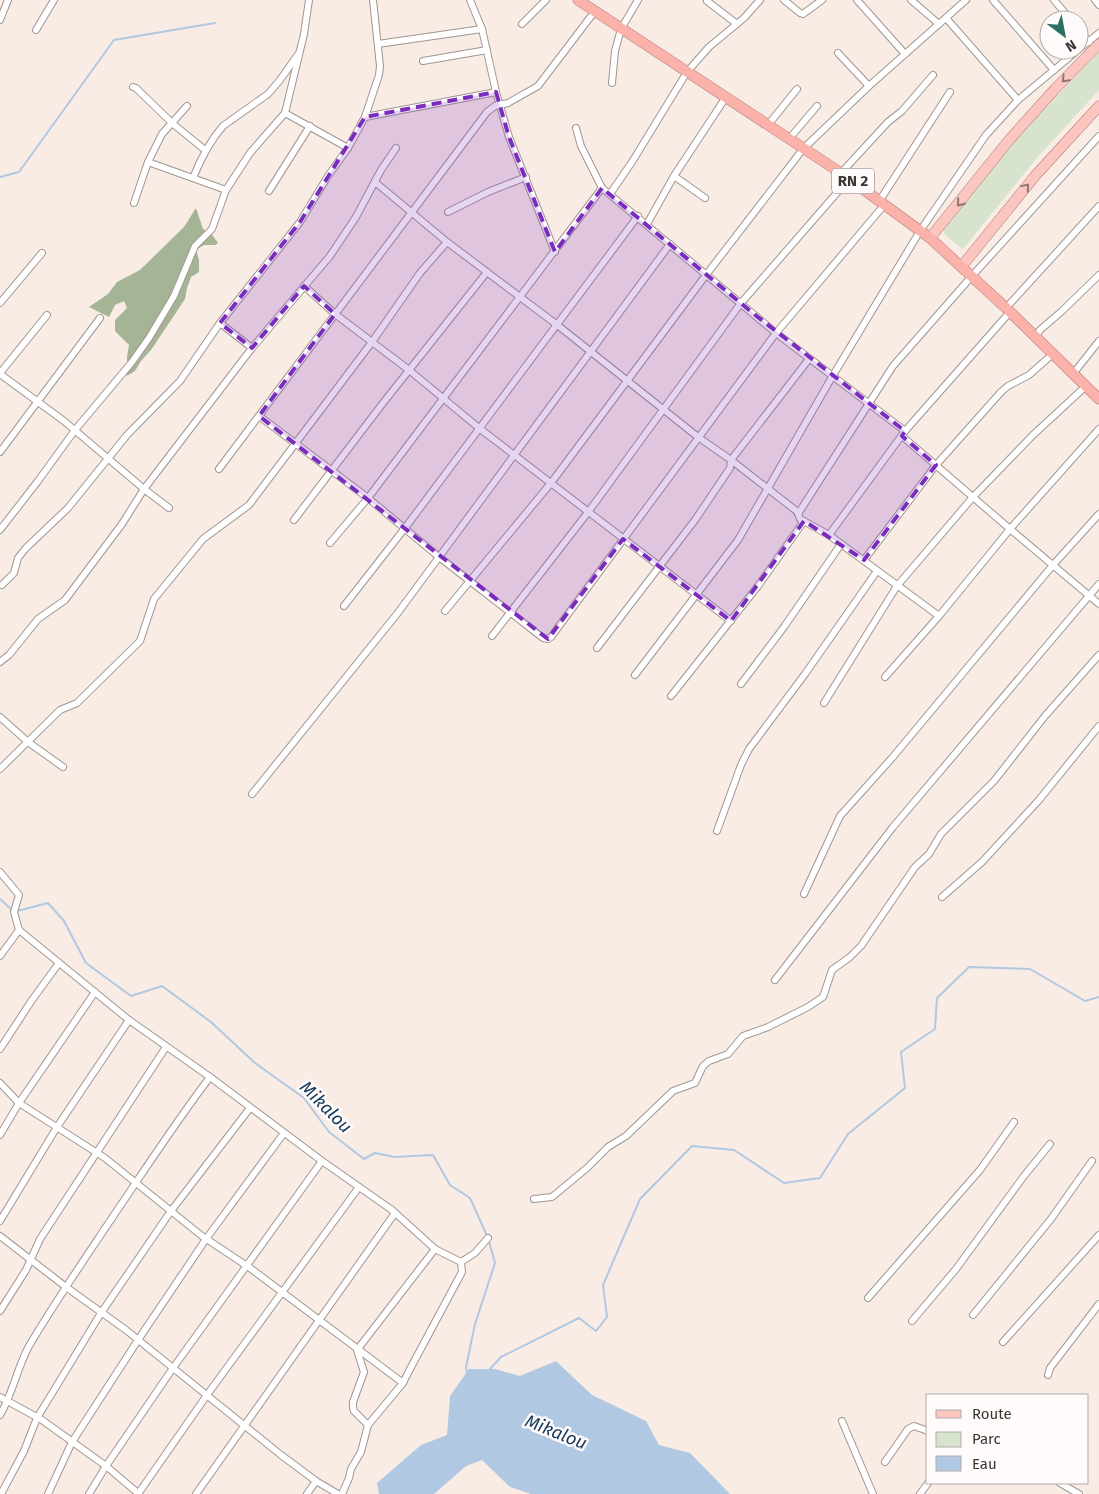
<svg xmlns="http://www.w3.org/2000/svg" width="1099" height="1494" font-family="'Fira Sans',sans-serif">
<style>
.green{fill:#d8e3cd}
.forest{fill:#a6b496}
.water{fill:#b0c8e2}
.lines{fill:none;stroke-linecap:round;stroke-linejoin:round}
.stream{stroke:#b0c8e2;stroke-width:2}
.minor-casing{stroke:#a19690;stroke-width:8}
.primary-casing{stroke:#b67a74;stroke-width:11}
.trunk-casing{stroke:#b67a74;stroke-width:11}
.minor{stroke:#fff;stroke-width:6}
.primary{stroke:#fbc5c0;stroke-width:10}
.trunk{stroke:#fab2ab;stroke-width:10}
.oneway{stroke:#917673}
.marked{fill:#7b2cbf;fill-opacity:0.2;stroke:#7b2cbf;stroke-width:4;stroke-dasharray:10 6;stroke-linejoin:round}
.labels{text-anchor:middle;stroke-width:5;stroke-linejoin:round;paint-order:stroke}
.shield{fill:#fefbfa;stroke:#76716f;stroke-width:1}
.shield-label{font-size:15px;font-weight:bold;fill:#3b3634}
.water-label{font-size:18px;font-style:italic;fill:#15395c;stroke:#fefbfa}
</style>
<rect width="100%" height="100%" fill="#f8ece5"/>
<!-- green -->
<path class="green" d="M 1099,52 L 1099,90 L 1036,159 L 963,249 C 956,244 949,239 944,233 L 944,229 L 1012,144 Z"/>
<!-- forest -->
<polygon class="forest" points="196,208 203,229 213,236 218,243 215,245 204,245 196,250 199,260 199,272 191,277 187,288 185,299 151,350 141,361 135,371 127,376 127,357 129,345 115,331 115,320 127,308 124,301 115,305 109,317 89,307 108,294 117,282 140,270 184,227"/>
<!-- water -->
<polygon class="water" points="556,1361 592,1395 646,1421 659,1445 690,1453 730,1494 531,1494 510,1487 482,1460 466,1466 434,1494 379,1494 377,1483 421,1445 447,1435 450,1396 469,1369 495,1369 520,1376"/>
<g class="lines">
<!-- stream -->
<g class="stream">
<polyline points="0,177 19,172 114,40 215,23"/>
<polyline points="0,899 13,911"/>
<polyline points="17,911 48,903 64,921 86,963 131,996 162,986 211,1022 255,1063 304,1098 329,1132 364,1159 375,1153 394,1157 433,1155 450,1185 470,1198 488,1238 495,1263 475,1324 466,1367 467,1374"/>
<polyline points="489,1370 501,1357 579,1318 596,1331 607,1317 603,1285 640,1199 692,1146 734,1150 784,1183 820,1178 848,1134 905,1088 901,1052 935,1029 937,998 969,967 1030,969 1085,1001 1099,997"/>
</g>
<!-- minor casing -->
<g class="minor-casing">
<g id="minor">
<polyline points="470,0 482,29 496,92 509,137 555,252"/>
<polyline points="784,0 800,13 803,14 822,0"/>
<polyline points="857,0 905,54"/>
<polyline points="911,0 939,24"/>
<polyline points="993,0 1054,70"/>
<polyline points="1054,0 1071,20"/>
<polyline points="1095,0 1099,5"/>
<polyline points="707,1 737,24"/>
<polyline points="946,18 1018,100"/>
<polyline points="0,20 8,0"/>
<polyline points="522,24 546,0"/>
<polyline points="36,30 54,0"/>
<polyline points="1079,30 1089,42"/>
<polyline points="378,44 482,29"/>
<polyline points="1079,49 1099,33"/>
<polyline points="838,53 869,86"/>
<polyline points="423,61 487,50"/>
<polyline points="612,83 615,51 621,29 638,0"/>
<polyline points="133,87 136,88 172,123 205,150"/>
<polyline points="285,113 348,148"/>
<polyline points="365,117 496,92"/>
<polyline points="768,125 797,89"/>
<polyline points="576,128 581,146 602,188 776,333 905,431"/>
<polyline points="789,139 817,106"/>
<polyline points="148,162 226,190"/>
<polyline points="841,173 888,122 902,111 933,75"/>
<polyline points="674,176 705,198"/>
<path d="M 193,178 C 201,158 209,142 223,126 L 268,94 L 280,80 L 299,53"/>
<polyline points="375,182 447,242 556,324 698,437 731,460 799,513"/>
<polyline points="269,191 310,126"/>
<polyline points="610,194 632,162 687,72 709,47 744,18 760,0"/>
<polyline points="880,200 950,92"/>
<polyline points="134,203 148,162 162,134 187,106"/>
<polyline points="448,212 488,192 526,177"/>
<polyline points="647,224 674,176 726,97"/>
<polyline points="304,286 335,314 409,370 479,428 731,621"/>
<polyline points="0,303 42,253"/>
<polyline points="1006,308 1099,206"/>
<polyline points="220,323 252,348"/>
<polyline points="1036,337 1040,330 1062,311 1099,275"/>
<polyline points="0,373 47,315"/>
<polyline points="0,374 64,421 144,489 169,508"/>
<polyline points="1073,374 1099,341"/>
<polyline points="259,416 368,498 439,557 543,638 548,639 551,637 776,333 885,204"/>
<polyline points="902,436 1010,529 1099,604"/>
<polyline points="0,452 100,318"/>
<polyline points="219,469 487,112 495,106 508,103 538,86 595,11"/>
<polyline points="294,520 383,403 487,272"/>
<polyline points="0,530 38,481 75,430 132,362 149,338 174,296 195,246 212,229 226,190 250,153 285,113 304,34 309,0"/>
<polyline points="829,535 905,431 1010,312"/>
<polyline points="330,543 368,498 602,188"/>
<polyline points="864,560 936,465 1001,392 1008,386 1029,375 1054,353"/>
<polyline points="2,585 14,573 18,558 26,548 68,508 127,435 180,381 220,323 300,222 328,176 348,148 365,117 379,75 380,66 373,0"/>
<polyline points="344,606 405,528 638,216"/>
<polyline points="445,611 551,483 706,275 803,149 869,86 966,0"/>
<polyline points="939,616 829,535 800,519 798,514 893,366 972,276 1099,136"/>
<polyline points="492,636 589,511 741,303 849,179"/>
<polyline points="597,648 695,520 730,468 731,460 809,359"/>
<polyline points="0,662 9,655 38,619 65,600 122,524 144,489 252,348 330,256 356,217 381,170 396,148"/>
<polyline points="635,675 738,540 832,377 920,231 986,135 1018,100 1078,50"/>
<polyline points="885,677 939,616 1010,529 1099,429"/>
<polyline points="741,684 784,627 841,544"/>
<polyline points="671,696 758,586 804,521"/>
<polyline points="824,703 897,586 973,497 1033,435 1086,386"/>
<polyline points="0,717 28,742 63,767"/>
<polyline points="0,769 60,710 77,703 140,641 154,599 203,539 249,505 372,342 420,273 447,242"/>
<polyline points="252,794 397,614 670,244"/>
<polyline points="717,831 741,765 749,749 805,674 877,571"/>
<polyline points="0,872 19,895 14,912 19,930 129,1020 210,1077 322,1161 392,1210 435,1249 461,1262 475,1253 488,1238"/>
<polyline points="804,894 840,816 892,758 1053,565 1099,514"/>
<polyline points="942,897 982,862 1039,800 1099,726"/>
<polyline points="0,956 19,930"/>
<polyline points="775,980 893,827 1099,584"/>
<polyline points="0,1049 32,1000 59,963"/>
<polyline points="0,1083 19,1103 105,1158 202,1236 250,1268 403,1383"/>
<polyline points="0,1135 19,1103 95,992"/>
<polyline points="534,1199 552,1197 587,1168 608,1147 626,1136 673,1091 695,1083 703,1066 709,1061 728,1054 743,1036 768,1027 808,1007 823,997 832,970 850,957 861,946 915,867 929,854 941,834 994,781 1045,716 1099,655"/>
<polyline points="0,1221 57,1127 129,1020"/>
<polyline points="0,1236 66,1287 126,1330 281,1455 316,1481 338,1494"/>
<polyline points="868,1298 980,1170 1014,1122"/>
<polyline points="0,1311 26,1270 40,1239 166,1047"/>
<polyline points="973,1315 1051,1219 1092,1161"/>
<polyline points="912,1321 956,1269 1024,1176 1050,1144"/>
<polyline points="1003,1342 1099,1235"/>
<polyline points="1048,1375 1050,1368 1099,1304"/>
<polyline points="0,1397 42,1420 106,1466 139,1494"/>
<path d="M 0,1415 C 13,1393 17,1368 29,1346 C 55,1302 84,1260 112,1218 C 144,1171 175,1123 210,1077"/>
<polyline points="842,1421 873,1494"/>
<polyline points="368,1425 354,1411 353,1408 353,1402 364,1372 357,1350 435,1249"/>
<polyline points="885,1462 908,1429 914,1426 928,1431"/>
<polyline points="1060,1483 1079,1494"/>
<polyline points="1,1494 24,1451 37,1418 101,1313 171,1211 250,1108"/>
<polyline points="48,1494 72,1442 138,1340 206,1239 284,1133"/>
<polyline points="89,1494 106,1466 173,1368 322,1161"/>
<polyline points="138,1494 207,1395 359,1187"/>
<polyline points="196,1494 395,1213"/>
<polyline points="307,1494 316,1481"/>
<polyline points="342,1494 349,1478 351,1469 361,1452 368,1425 403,1383 410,1369 462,1272 461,1262"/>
<polyline points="920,1494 928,1483"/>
</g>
</g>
<!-- primary casing -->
<g class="primary-casing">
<g id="primary">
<polyline points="930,238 1010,139 1055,89 1099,44"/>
<polyline points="962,266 1035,176 1099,106"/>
</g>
</g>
<!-- trunk casing -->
<g class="trunk-casing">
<polyline id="trunk" points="578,0 841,173 930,238 1006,308 1099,399"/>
</g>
<!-- minor -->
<use href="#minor" class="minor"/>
<!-- primary -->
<use href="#primary" class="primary"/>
<!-- trunk -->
<use href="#trunk" class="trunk"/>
</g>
<!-- one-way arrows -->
<defs><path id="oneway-chevron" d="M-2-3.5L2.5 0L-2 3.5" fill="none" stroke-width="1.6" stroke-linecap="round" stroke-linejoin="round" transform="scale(1.25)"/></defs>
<g class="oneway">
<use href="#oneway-chevron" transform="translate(1065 79) rotate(134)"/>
<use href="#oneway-chevron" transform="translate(1026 187) rotate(-50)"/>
<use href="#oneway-chevron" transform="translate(960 203) rotate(129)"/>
</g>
<!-- marked area -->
<path class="marked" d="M 496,92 L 509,137 L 555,252 L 602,188 L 754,314 L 905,431 L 902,436 L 936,465 L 864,560 L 804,521 L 731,621 L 623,539 L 548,639 L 259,416 L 335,314 L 304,286 L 252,348 L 220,323 L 300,222 L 365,117 Z"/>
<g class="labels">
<!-- shield labels -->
<rect class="shield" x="832" y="168.5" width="42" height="25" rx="4"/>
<g class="shield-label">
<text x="853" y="186">RN 2</text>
</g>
<!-- water labels -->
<g class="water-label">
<text transform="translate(326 1107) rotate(45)" y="6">Mikalou</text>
<text transform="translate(556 1432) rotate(22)" y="6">Mikalou</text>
</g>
</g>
<!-- legend -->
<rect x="926" y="1394" width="162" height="90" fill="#fefbfa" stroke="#b0acab"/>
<rect x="936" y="1410" width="25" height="8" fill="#fbc5c0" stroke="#b0acab"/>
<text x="972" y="1419" font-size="15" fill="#3b3634">Route</text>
<rect x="936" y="1432" width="25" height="15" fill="#d8e3cd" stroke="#b0acab"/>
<text x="972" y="1444" font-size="15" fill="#3b3634">Parc</text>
<rect x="936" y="1456" width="25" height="15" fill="#b0c8e2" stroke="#b0acab"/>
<text x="972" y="1469" font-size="15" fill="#3b3634">Eau</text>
<!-- north arrow -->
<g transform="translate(1064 35) rotate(148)"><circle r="24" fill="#fefbfa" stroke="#b0acab"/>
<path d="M0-4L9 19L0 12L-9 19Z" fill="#2a7066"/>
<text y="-8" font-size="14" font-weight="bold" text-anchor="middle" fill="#3b3634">N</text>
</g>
</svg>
